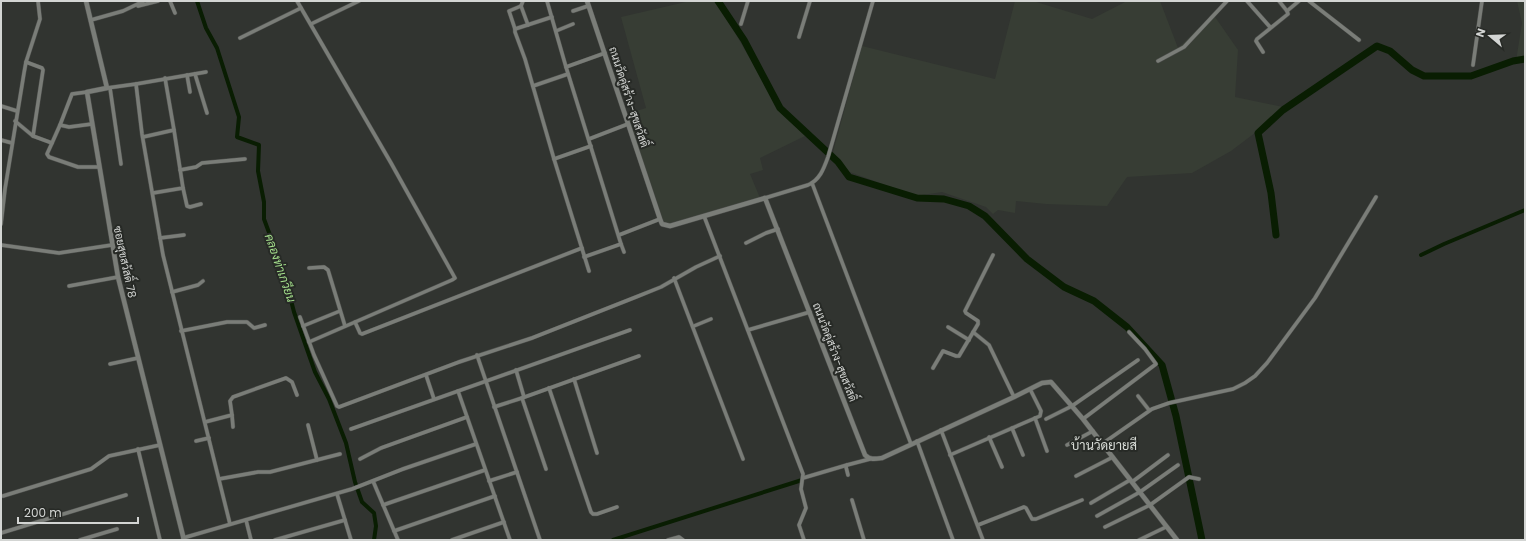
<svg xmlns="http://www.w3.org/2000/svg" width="1526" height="541" font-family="Poppins,Sarabun,sans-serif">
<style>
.built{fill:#373d34}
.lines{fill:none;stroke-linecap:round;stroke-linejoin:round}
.canal{stroke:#091d02;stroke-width:4}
.river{stroke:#091d02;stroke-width:7}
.minor-casing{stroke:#4d4f4c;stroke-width:4.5}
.tertiary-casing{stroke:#4d4f4c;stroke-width:5.5}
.minor{stroke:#7a7d78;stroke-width:3.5}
.tertiary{stroke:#7a7d78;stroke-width:4.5}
.labels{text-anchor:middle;stroke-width:4;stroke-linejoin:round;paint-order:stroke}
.street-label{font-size:11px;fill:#d3d5d3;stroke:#272a26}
.water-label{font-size:12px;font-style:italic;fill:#a3dd8b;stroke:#272a26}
.quarter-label{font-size:13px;fill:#d9ddd8;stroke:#272a26}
</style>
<rect width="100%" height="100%" fill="#313430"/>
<!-- built -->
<g class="built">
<polygon points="690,1 713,1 720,7 771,95 787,114 807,135 760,158 763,170 750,174 760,198 668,225 663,220 627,114 646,108 621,17"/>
<polygon points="1015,1 1033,1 1092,19 1127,1 1160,1 1178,48 1213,14 1238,50 1235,97 1288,108 1231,151 1192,173 1127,177 1107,206 1046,204 1016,201 1015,213 998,210 993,214 986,207 942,192 916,196 847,171 833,152 862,46 995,79"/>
<polygon points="1517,1 1525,1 1525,58 1516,61 1522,23"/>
</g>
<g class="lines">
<!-- canal -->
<g class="canal">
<polyline points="197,1 206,28 217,48 239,117 237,137 259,145 258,171 264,202 264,219 284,273 294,312 315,372 329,399 346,443 355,482 362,502 374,513 376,526 374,540"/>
<polyline points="1421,255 1444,244 1525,210"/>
<polyline points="613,540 802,480"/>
</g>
<!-- river -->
<g class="river">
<polyline points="718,1 744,40 780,108 838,162 849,177 917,198 944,199 969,206 985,216 1027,259 1064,287 1094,301 1127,327 1162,365 1176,416 1202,540"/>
<polyline points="1276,235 1271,193 1258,133 1283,110 1377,46 1390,51 1412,70 1424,76 1471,76 1513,61 1525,59"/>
</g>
<!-- minor casing -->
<g class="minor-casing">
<g id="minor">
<polyline points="170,1 175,13"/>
<polyline points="297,1 391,163 455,278 452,280 309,342"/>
<polyline points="523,1 521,6 528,25"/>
<polyline points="547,1 566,67 621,244 584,257"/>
<polyline points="1247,1 1270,27"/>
<polyline points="1309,1 1359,40"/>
<polyline points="138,6 158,1"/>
<polyline points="573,11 588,6"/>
<polyline points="1287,11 1299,1"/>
<polyline points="552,17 515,29 515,32 525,59 554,159 591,146"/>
<polyline points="91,20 123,11 144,1"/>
<polyline points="311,24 359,1"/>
<polyline points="741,24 748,1"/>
<polyline points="515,29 509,11 521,6"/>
<polyline points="556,31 573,24"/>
<polyline points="799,37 810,1"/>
<polyline points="240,38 301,8"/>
<polyline points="1263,52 1256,41 1257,39 1288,14 1287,11 1279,1"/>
<polyline points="1158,61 1184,47 1227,1"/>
<polyline points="26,62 42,68 43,70 33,136"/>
<polyline points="1473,65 1482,1"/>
<polyline points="566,67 605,53"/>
<polyline points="195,74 207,113"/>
<polyline points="187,75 190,92"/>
<polyline points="136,84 206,72"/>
<polyline points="533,86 568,74"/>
<polyline points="107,88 136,84 142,134 163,255 230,524"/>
<polyline points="110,88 121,164"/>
<polyline points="87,92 72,94 60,125 69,127 92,124"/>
<polyline points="1,106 17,111"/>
<polyline points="15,121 33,136 52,143 60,125"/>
<polyline points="143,137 174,130 165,78"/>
<polyline points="589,139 628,124"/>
<polyline points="1,140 12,143"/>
<polyline points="52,143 47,154 49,157 78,167 99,167"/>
<polyline points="554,159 589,271"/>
<polyline points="180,170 196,167 202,163 245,159"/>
<polyline points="812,183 911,444"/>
<polyline points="183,188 187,206 190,207 201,204"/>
<polyline points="153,193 183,188 174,130"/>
<path d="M 765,198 L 808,185 C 820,180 824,168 828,157 L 873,1"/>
<polyline points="704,216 803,474 801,489 806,508 799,525 804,540"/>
<polyline points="1,224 5,189 24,73 26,62 40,19 38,1"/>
<polyline points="619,235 660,219"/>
<polyline points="160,238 184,235"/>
<polyline points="746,243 766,233 778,229"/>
<polyline points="621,244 624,252"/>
<polyline points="1,245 59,253 112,245"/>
<polyline points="309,268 324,267 328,270 345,326"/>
<polyline points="674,278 743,459"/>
<polyline points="69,286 118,277"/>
<polyline points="172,292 198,285 203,281"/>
<polyline points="300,317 314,355 337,406 339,407 459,362 532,338 636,297 661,287 696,267 720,256"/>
<polyline points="355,322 360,333 362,334 582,248"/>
<polyline points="303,326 340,311"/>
<polyline points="694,326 711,319"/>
<polyline points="948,327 969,340"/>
<polyline points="748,330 810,312"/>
<polyline points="181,331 227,322 247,322 254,328 265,325"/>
<polyline points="973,332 989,345 1014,397"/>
<polyline points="477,355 540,540"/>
<polyline points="110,364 138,358"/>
<polyline points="933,368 943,351 956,356 959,356 978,324 978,321 966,313 965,311 993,255"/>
<polyline points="516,370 524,397"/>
<polyline points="426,375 434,399"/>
<polyline points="574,379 597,453"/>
<polyline points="549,388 591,512 593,514 597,514 617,507"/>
<polyline points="458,391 510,540"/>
<polyline points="1138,396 1149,410"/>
<polyline points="522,398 546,469"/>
<polyline points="494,407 522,398 639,356"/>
<polyline points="232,415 233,427"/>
<polyline points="1035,418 1047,451"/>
<polyline points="1046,419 1072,406 1138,360"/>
<polyline points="1083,419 1156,364 1145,349 1129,332"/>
<polyline points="205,422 232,415 230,401 233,397 286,378 292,382 297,395"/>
<polyline points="308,425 317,460"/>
<polyline points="1012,428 1023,455"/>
<polyline points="351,429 630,330"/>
<polyline points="941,430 983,540"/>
<polyline points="989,437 1002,467"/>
<polyline points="196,441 209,438"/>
<polyline points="917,441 953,540"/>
<polyline points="1102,444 1152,409 1169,403 1233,389 1245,383 1255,376 1267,363 1315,298 1376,197"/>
<polyline points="1067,445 1093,431"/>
<polyline points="138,449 160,540"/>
<polyline points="950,455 1040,416 1041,411 1030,389"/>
<polyline points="360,459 381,448 467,417"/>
<polyline points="848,475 846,467 847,465 870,459"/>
<polyline points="1076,476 1113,457"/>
<polyline points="803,478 847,465"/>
<polyline points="219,479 258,472 270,472 340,454"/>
<polyline points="373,481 398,540"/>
<polyline points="489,481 517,472"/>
<polyline points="1132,482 1168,455"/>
<polyline points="337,494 351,540"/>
<polyline points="3,496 91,469 109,456 160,445"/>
<polyline points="852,500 864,540"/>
<polyline points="1091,503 1130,480"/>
<polyline points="383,505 485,470"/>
<polyline points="1097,516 1140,492 1178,465"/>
<polyline points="246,520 251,540"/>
<polyline points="978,525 1024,507 1026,508 1032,519 1036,519 1082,500"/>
<polyline points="1105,527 1150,505 1189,477 1199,479"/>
<polyline points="394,531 495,496"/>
<polyline points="1,533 126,495"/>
<polyline points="183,538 352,489 403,469 476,444"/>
<polyline points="80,540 117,529"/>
<polyline points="275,540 345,520"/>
<polyline points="452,540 504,522"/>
<polyline points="668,540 679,537 683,540"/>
<polyline points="1139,540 1166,527"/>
</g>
</g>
<!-- tertiary casing -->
<g class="tertiary-casing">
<g id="tertiary">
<polyline points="86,1 107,88 87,92 118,277 184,540"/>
<path d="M 587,1 L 660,219 L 662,224 L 670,226 L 765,198 L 856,432 L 865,455 C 870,460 875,459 882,458 L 1014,397 L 1042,383 L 1051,382 L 1083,419 L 1177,540"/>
</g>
</g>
<!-- minor -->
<use href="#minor" class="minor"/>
<!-- tertiary -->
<use href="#tertiary" class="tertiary"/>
</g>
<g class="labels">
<!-- street labels -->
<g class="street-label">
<text transform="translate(629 97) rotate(72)" y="4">ถนนวัดคู่สร้าง-สุขสวัสดิ์</text>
<text transform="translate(125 262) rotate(78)" y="4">ซอยสุขสวัสดิ์ 78</text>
<text transform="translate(835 352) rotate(69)" y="4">ถนนวัดคู่สร้าง-สุขสวัสดิ์</text>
</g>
<!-- water labels -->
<g class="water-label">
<text transform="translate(280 268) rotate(71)" y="4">คลองท่าเกวียน</text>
</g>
<!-- quarter labels -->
<g class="quarter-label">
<text x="1104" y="450">บ้านวัดยายสี</text>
</g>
</g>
<!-- border -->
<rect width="1526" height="541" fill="none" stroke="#d3d5d3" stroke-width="4"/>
<!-- north arrow -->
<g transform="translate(1490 36) rotate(289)" stroke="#272a26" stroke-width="3" paint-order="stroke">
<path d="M0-3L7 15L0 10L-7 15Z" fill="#d3d5d3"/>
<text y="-6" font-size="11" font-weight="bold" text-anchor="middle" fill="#d3d5d3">N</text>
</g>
<!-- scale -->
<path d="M18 517v6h120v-6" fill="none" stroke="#d3d5d3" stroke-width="2"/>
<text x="24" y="517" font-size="12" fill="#d3d5d3" stroke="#272a26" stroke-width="3" paint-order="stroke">200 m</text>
</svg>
